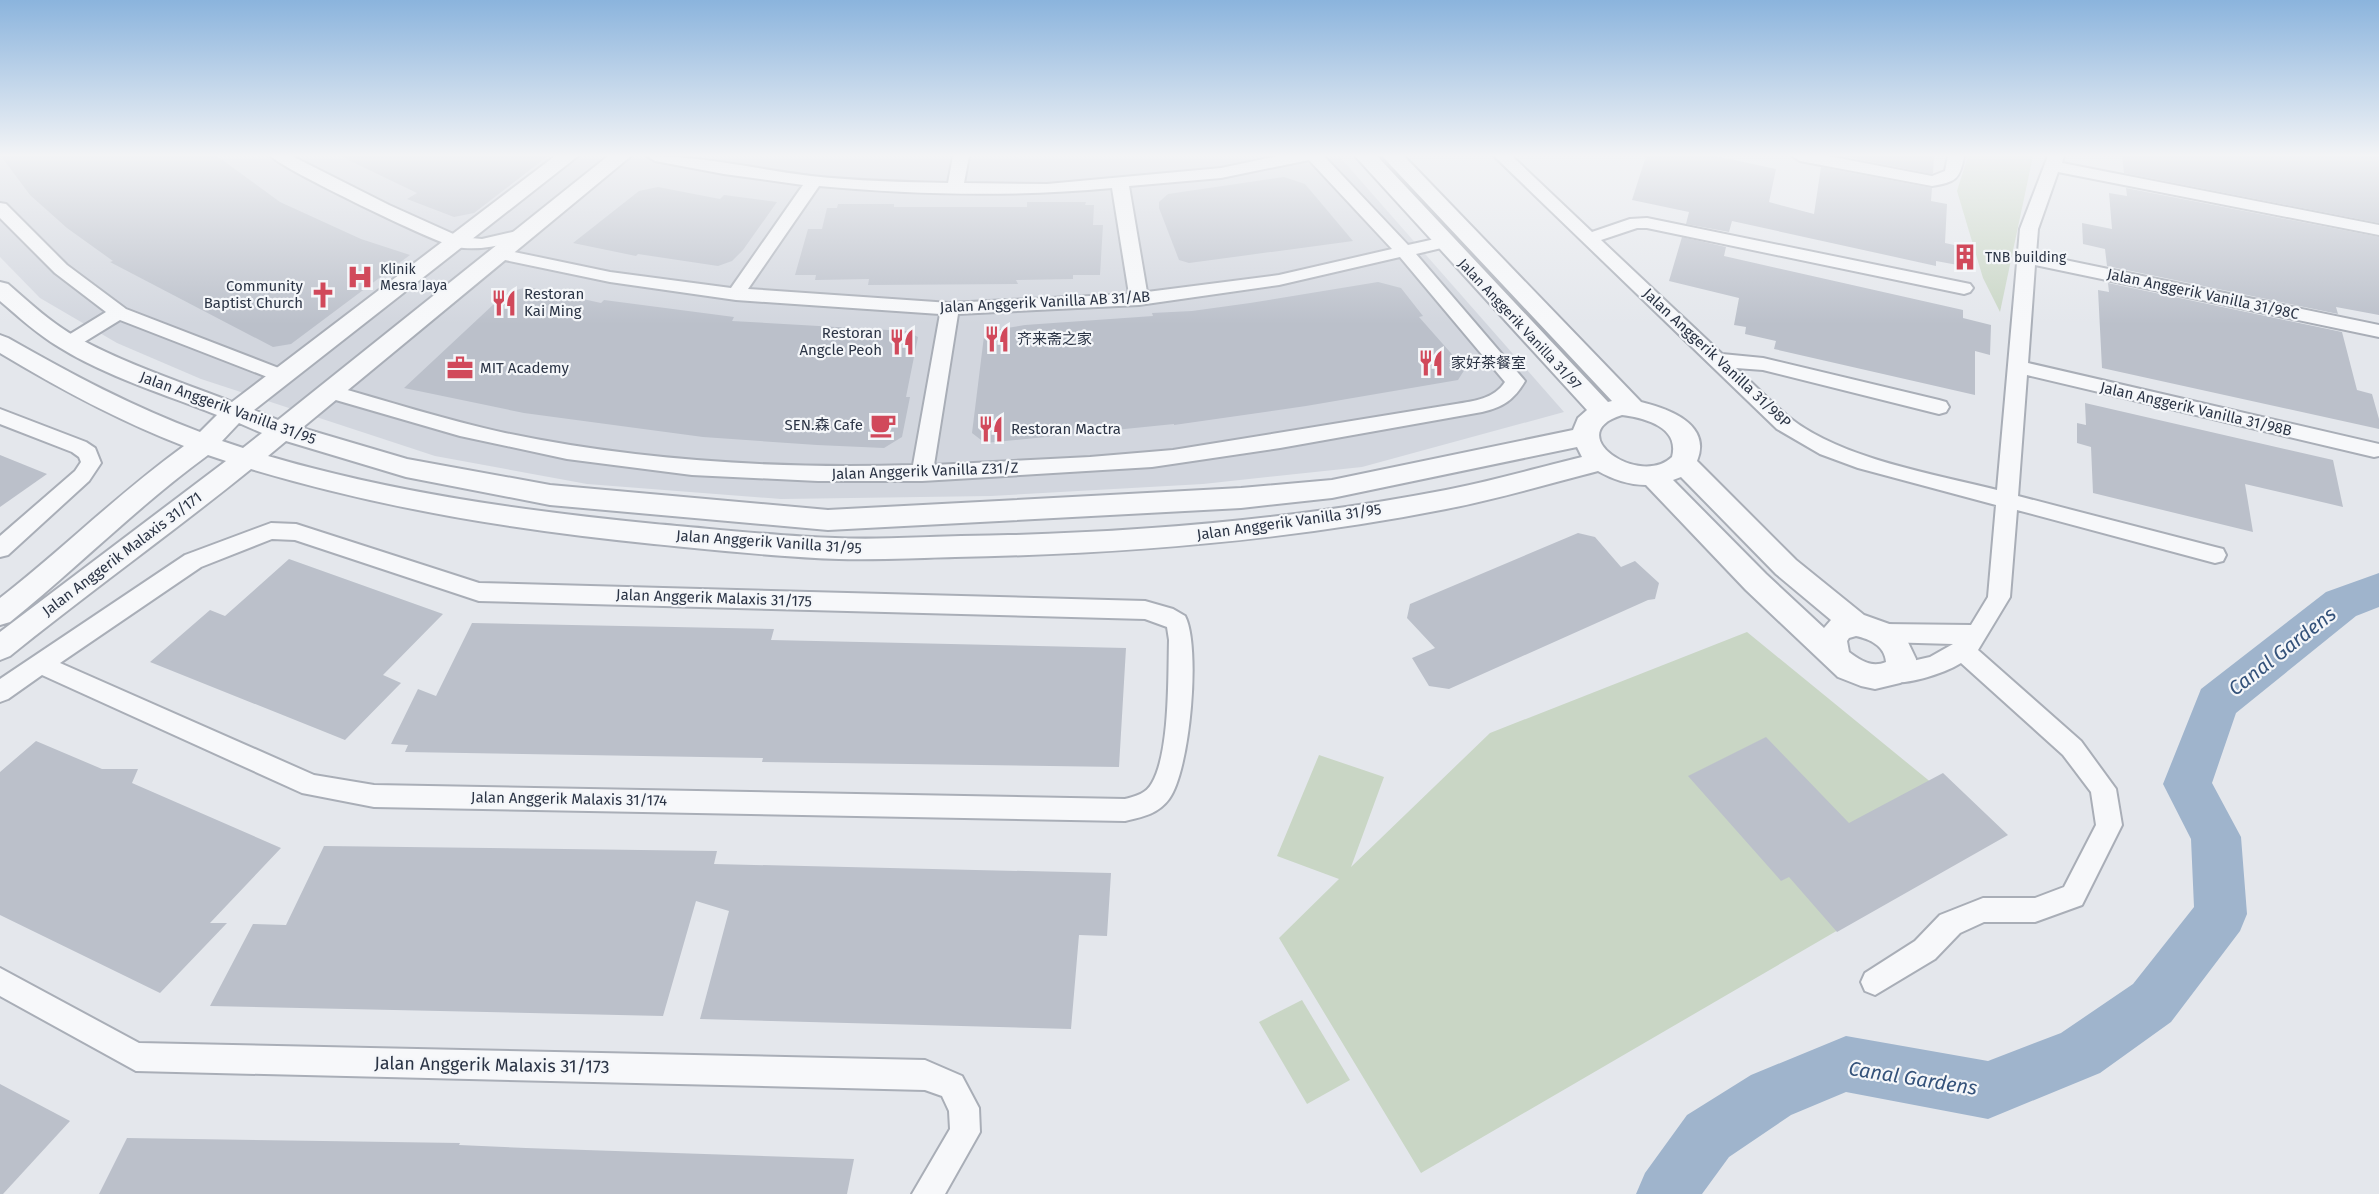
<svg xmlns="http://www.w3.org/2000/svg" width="2379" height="1194" font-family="'Fira Sans','Noto Sans SC',sans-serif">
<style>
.built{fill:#d2d6de}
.green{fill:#c9d6c5}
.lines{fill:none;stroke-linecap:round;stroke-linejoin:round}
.river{fill:#9fb4cc;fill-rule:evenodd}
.building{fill:#bbc0ca}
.minor-casing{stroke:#a9aeb7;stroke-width:4}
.tertiary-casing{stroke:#a9aeb7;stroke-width:4}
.minor{fill:#f7f8fa;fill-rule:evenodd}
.tertiary{fill:#f7f8fa;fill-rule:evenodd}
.labels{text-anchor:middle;stroke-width:4.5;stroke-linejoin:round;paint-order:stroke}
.far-poi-label{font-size:14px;fill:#2b3445;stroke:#f4f6f9;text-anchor:start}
.far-street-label{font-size:14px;fill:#2b3445;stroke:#f4f6f9}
.poi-label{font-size:15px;fill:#2b3445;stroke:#f4f6f9;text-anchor:start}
.street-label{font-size:15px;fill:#2b3445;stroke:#f4f6f9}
.near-street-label{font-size:18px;fill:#2b3445;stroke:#f4f6f9}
.near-water-label{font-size:20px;font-style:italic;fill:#34527a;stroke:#f4f6f9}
</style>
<rect width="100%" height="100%" fill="#e4e7ec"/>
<!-- built -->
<polygon class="built" points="0,156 1339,156 1564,412 1362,467 1203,484 991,496 781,499 587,484 435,456 201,379 117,343 40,298 0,257"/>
<!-- green -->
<g class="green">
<polygon points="1968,156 2033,156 2000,312 1983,278 1957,191"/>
<polygon points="1747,632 1998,837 1421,1173 1279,938 1339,879 1277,856 1319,755 1384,777 1351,867 1490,733"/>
<polygon points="1302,1000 1350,1080 1307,1104 1259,1022"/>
</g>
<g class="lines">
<!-- river -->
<polygon class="river" points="2379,573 2379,607 2356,616 2236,713 2212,783 2241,837 2247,914 2240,931 2171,1022 2100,1073 1988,1119 1846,1092 1791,1115 1729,1157 1702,1194 1636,1194 1645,1173 1687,1115 1751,1075 1846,1036 1988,1061 2061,1033 2133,984 2194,907 2191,839 2163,784 2201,689 2326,592"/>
</g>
<!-- building -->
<g class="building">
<polygon points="1,156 217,156 280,202 361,239 410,255 291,344 273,347 110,262 113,261 67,228 30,195"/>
<polygon points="340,156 548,156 474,213 454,217 407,199 417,193"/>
<polygon points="1646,156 1716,156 1776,169 1769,202 1814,214 1821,167 1932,188 1931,201 1947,204 1945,243 1973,249 1974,268 1936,261 1936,266 1732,221 1729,232 1686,224 1689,212 1632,200"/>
<polygon points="1842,156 1934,156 1933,173 1932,174"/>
<polygon points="2122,156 2379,156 2379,223 2124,173"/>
<polygon points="1284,177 1305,184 1353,241 1189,263 1179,260 1159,208 1159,202 1168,194"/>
<polygon points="658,187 720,199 724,195 777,202 743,250 732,261 718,266 638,254 636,256 573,243 639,191"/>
<polygon points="2126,188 2379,237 2379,315 2336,307 2338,314 2107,266 2105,249 2083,244 2082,223 2112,229 2109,193 2127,196"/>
<polygon points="1027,202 1086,202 1085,205 1094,205 1093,225 1103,225 1100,275 1073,275 1073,279 1016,280 1018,284 868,285 869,279 815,280 816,275 795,275 808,229 822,229 827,208 837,208 838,204 894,204 894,207 1027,207"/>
<polygon points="1682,237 1726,247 1724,256 1963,310 1963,318 1991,325 1990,355 1975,351 1975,395 1774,349 1776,341 1745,334 1746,327 1734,325 1739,298 1669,281"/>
<polygon points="1378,282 1401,288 1423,316 1419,317 1465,369 1458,380 1306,406 1174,425 1174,424 985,443 972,433 984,336 994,330 1025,325 1153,316 1152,313 1192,311 1250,303"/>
<polygon points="2108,283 2342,332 2357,390 2372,394 2379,419 2379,429 2102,368 2098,290 2109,292"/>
<polygon points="528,287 601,303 604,300 734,317 732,321 906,331 918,337 906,397 910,397 902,437 884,448 817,445 703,437 524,413 404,388 495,303 509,292"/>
<polygon points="2085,403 2333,460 2343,507 2245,484 2253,532 2093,493 2091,447 2077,443 2077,423 2086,425"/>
<polygon points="0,455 47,474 0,507"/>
<polygon points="1578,533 1595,537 1621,567 1635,561 1659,583 1655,599 1648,600 1449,689 1429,686 1412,658 1435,648 1407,618 1410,604"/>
<polygon points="289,559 443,614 383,675 401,683 345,740 150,662 210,610 225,616"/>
<polygon points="472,623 774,629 771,640 1126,648 1119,767 762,762 763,758 405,752 408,745 391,744 418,689 436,696"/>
<polygon points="1766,737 1849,823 1943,773 2008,835 1837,932 1789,877 1781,881 1688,776"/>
<polygon points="36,741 102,769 138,769 132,783 281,848 210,923 227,923 160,993 0,915 0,772"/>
<polygon points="324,846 717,851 714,864 1111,873 1107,936 1079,935 1071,1029 700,1019 729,911 696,901 663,1016 210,1006 253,924 286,925"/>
<polygon points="0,1084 70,1121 3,1194 0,1194"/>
<polygon points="127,1138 460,1143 459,1145 526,1148 854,1159 847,1194 99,1194"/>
</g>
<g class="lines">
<!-- minor casing -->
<g class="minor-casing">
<g id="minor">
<path d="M 271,156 L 292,156 L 389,205 L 460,237 L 482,239 L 517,231 L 523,232 L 526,236 L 523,240 C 500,245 479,251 456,247 C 436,243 282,169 271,156 Z"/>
<path d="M 647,156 C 702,156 756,169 811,176 C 856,181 902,182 948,183 L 953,156 L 969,156 L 964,183 L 1047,184 L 1221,168 L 1278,156 L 1324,156 L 1408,245 L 1444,237 L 1450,238 L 1453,242 L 1450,246 L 1416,254 L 1525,381 C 1514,400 1503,407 1482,412 L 1280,448 L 1152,467 L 922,481 L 818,481 L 692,475 L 567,459 L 460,436 L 322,396 L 319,391 L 322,386 L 329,385 C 388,401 445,420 505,433 C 639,461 776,469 913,465 L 940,314 L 736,300 L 610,282 L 500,259 L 494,258 L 491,254 L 494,250 L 500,249 L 610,272 L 731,288 L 803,185 L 724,174 L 655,161 ZM 1309,160 L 1392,249 L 1279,275 L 1147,292 L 1129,186 L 1221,178 ZM 819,186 C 916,195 1015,197 1112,188 L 1129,294 L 950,303 L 748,289 ZM 1400,257 L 1505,382 C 1494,399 1474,401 1456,404 L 1173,450 L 1090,457 L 934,465 L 958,314 L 1139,305 L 1279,285 Z"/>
<path d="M 1494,156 L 1512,156 L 1592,232 L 1630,219 L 1647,218 L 1970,284 L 1973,288 L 1970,292 L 1964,294 L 1647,228 L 1637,228 L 1601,240 L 1722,354 L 1763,358 L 1939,400 L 1946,402 L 1949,407 L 1946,412 L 1939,414 L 1763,370 L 1736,368 C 1754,384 1771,403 1790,418 C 1842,459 1934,474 1997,490 L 2020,229 L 2048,156 L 2064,156 L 2062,163 L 2379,225 L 2379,235 L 2058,172 L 2038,229 L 2036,254 L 2379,325 L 2379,337 L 2035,265 L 2028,363 L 2379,444 L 2379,456 L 2374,457 L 2027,375 L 2018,496 L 2215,547 L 2223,549 L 2226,555 L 2223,561 L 2215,563 L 2017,510 L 2010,597 L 1978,650 L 2081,741 L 2116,789 L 2122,825 L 2082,905 L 2035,922 L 1984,922 L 1960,933 L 1935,959 L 1875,995 L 1865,991 L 1861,982 L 1865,973 L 1915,941 L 1940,915 L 1983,898 L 2035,898 L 2064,887 L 2096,825 L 2091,792 L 2063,755 L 1961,663 C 1945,673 1904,687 1886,681 L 1882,674 L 1886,667 L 1930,657 L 1953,644 L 1883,642 L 1875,639 L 1871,633 L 1875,627 L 1883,624 L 1971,625 L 1988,597 L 1996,505 L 1858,468 L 1820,454 L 1777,429 Z"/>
<path d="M 1792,156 L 1828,156 L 1932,176 L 1945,171 L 1948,156 L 1964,156 C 1960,180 1955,182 1932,186 L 1800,161 Z"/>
<polygon points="0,203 6,204 67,265 126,309 289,372 292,376 289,380 282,382 275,380 120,320 76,347 62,347 60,343 62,339 106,312 55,273 0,218"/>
<polygon points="0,409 86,442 95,448 101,463 89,481 8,555 0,557 0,536 75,471 81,462 79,457 72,452 0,424"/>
<path d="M 271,523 L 296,524 L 479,583 L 1145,601 L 1173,609 L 1185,616 C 1201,646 1190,771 1169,799 C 1158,814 1142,817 1125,821 L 374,807 L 302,793 L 42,675 L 8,699 L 0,702 L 0,679 L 185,555 ZM 272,539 L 295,540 L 479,601 L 1145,619 L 1167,627 L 1169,640 C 1168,676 1170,752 1152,783 C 1146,794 1136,796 1125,799 L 374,785 L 314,775 L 60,663 L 201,567 Z"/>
<polygon points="0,968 139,1043 925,1060 962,1076 979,1108 980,1132 945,1194 912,1194 950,1129 949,1111 942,1096 925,1090 136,1071 0,996"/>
</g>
</g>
<!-- tertiary casing -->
<g class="tertiary-casing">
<path id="tertiary" d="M 555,156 L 578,156 L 254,410 L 278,420 L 608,156 L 631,156 L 302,428 L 407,459 L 550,485 L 828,510 L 1241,488 L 1332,480 L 1573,430 L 1578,418 L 1587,410 L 1355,156 L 1377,156 L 1608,402 L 1612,401 L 1382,156 L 1404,156 L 1641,402 C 1669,409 1712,424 1697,461 L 1796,560 L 1864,615 L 1892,625 L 1905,636 L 1916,659 L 1916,668 L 1912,676 L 1900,683 L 1875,689 L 1861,686 L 1838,677 L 1746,590 L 1646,485 C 1629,485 1612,479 1598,471 C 1548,484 1497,499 1446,509 C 1284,541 1120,554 955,557 C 916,558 878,560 839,559 C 777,557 716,550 654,544 C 516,530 385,509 251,469 C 172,533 89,592 10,656 L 0,660 L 0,632 L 226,461 L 208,455 C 138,506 77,568 10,622 L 0,625 L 0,598 C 63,549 120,492 184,446 C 119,421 60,389 0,353 L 0,335 L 8,338 C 71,374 133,407 200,432 L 217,415 C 167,395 105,376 59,347 C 37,334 19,317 0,301 L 0,282 L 8,284 C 30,303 52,324 78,338 C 126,364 180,382 232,402 ZM 1622,415 C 1645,418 1680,427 1672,457 C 1640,488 1560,434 1622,415 ZM 239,423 L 262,433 L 243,448 L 222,441 ZM 286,441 L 406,477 L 550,505 L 828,530 L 1241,508 L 1332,498 L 1577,447 L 1582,457 C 1537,468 1492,481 1446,490 C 1286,521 1124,534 961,536 C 919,537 877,540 835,538 C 774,536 715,529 655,524 C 524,511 394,493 268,456 ZM 1681,477 L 1776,574 L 1831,620 L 1824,628 L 1766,574 L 1673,480 ZM 1856,636 C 1870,639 1885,646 1886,662 C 1872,668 1861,661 1849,652 L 1847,641 L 1849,638 Z"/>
</g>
<!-- minor -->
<use href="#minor" class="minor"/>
<!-- tertiary -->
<use href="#tertiary" class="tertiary"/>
</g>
<!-- sky -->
<linearGradient id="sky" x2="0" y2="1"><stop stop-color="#8bb4dd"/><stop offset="0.48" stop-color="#f3f4f6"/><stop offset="1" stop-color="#f3f4f6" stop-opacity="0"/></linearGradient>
<rect width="2379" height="324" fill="url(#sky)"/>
<!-- icons -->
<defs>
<g id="building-bare" transform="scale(2.07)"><path d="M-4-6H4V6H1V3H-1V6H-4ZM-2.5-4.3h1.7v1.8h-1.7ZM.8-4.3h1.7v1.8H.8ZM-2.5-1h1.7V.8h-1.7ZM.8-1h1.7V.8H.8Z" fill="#d1495b" stroke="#f4f6f9" stroke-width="2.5" paint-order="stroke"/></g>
<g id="hospital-bare" transform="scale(2.07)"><path d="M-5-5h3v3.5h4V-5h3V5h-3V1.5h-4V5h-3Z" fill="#d1495b" stroke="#f4f6f9" stroke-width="2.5" paint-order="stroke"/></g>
<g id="church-bare" transform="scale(2.07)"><path d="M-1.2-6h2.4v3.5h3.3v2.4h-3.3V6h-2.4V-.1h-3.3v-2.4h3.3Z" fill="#d1495b" stroke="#f4f6f9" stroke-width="2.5" paint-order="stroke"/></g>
<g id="restaurant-bare" transform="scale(2.07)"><path d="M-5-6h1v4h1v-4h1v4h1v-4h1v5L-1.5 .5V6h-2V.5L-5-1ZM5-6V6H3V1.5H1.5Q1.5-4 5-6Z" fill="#d1495b" stroke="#f4f6f9" stroke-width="2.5" paint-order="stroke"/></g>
<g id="office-bare" transform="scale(2.07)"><path d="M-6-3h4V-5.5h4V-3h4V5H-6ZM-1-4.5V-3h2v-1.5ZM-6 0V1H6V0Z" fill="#d1495b" stroke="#f4f6f9" stroke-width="2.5" paint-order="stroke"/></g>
<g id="cafe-bare" transform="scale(2.07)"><path d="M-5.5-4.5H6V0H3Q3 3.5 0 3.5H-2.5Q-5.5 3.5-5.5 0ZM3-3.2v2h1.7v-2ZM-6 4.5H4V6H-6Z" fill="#d1495b" stroke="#f4f6f9" stroke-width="2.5" paint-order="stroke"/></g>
</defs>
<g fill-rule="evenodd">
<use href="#building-bare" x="1965" y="257"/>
<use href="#hospital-bare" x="360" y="277"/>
<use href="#church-bare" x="323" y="295"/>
<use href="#restaurant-bare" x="504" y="303"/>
<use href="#restaurant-bare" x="997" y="339"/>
<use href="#restaurant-bare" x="902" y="342"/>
<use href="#restaurant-bare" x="1431" y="363"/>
<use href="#office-bare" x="460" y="368"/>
<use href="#cafe-bare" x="883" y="425"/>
<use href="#restaurant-bare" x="991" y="429"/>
</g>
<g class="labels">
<!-- far-poi labels -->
<g class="far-poi-label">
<text x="1985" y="262">TNB building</text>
<text x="380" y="274">Klinik<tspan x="380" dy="16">Mesra Jaya</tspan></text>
</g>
<!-- far-street labels -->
<g class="far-street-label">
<text transform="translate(1520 324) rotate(47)" y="5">Jalan Anggerik Vanilla 31/97</text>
</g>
<!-- poi labels -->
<g class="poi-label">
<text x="303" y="291" text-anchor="end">Community<tspan x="303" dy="17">Baptist Church</tspan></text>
<text x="524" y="299">Restoran<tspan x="524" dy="17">Kai Ming</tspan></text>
<text x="882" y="338" text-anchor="end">Restoran<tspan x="882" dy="17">Angcle Peoh</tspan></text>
<text x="1017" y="344">齐来斋之家</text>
<text x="1451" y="368">家好茶餐室</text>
<text x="480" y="373">MIT Academy</text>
<text x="863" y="430" text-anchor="end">SEN.森 Cafe</text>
<text x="1011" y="434">Restoran Mactra</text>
</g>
<!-- street labels -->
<g class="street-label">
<text transform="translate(2203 294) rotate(12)" y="5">Jalan Anggerik Vanilla 31/98C</text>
<text transform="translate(1045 302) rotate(-3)" y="5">Jalan Anggerik Vanilla AB 31/AB</text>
<text transform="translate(1717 358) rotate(43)" y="5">Jalan Anggerik Vanilla 31/98P</text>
<text transform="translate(228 408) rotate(20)" y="5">Jalan Anggerik Vanilla 31/95</text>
<text transform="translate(2196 409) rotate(13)" y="5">Jalan Anggerik Vanilla 31/98B</text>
<text transform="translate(925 471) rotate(-2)" y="5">Jalan Anggerik Vanilla Z31/Z</text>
<text transform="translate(1289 522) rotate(-8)" y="5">Jalan Anggerik Vanilla 31/95</text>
<text transform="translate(769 542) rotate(4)" y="5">Jalan Anggerik Vanilla 31/95</text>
<text transform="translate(122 554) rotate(-37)" y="5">Jalan Anggerik Malaxis 31/171</text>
<text transform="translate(714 598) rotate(2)" y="5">Jalan Anggerik Malaxis 31/175</text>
<text transform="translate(569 799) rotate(1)" y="5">Jalan Anggerik Malaxis 31/174</text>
</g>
<!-- near-street labels -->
<g class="near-street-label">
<text transform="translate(492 1065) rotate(1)" y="6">Jalan Anggerik Malaxis 31/173</text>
</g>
<!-- near-water labels -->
<g class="near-water-label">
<text transform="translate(2282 651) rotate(-38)" y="7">Canal Gardens</text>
<text transform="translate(1913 1078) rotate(9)" y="7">Canal Gardens</text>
</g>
</g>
</svg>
